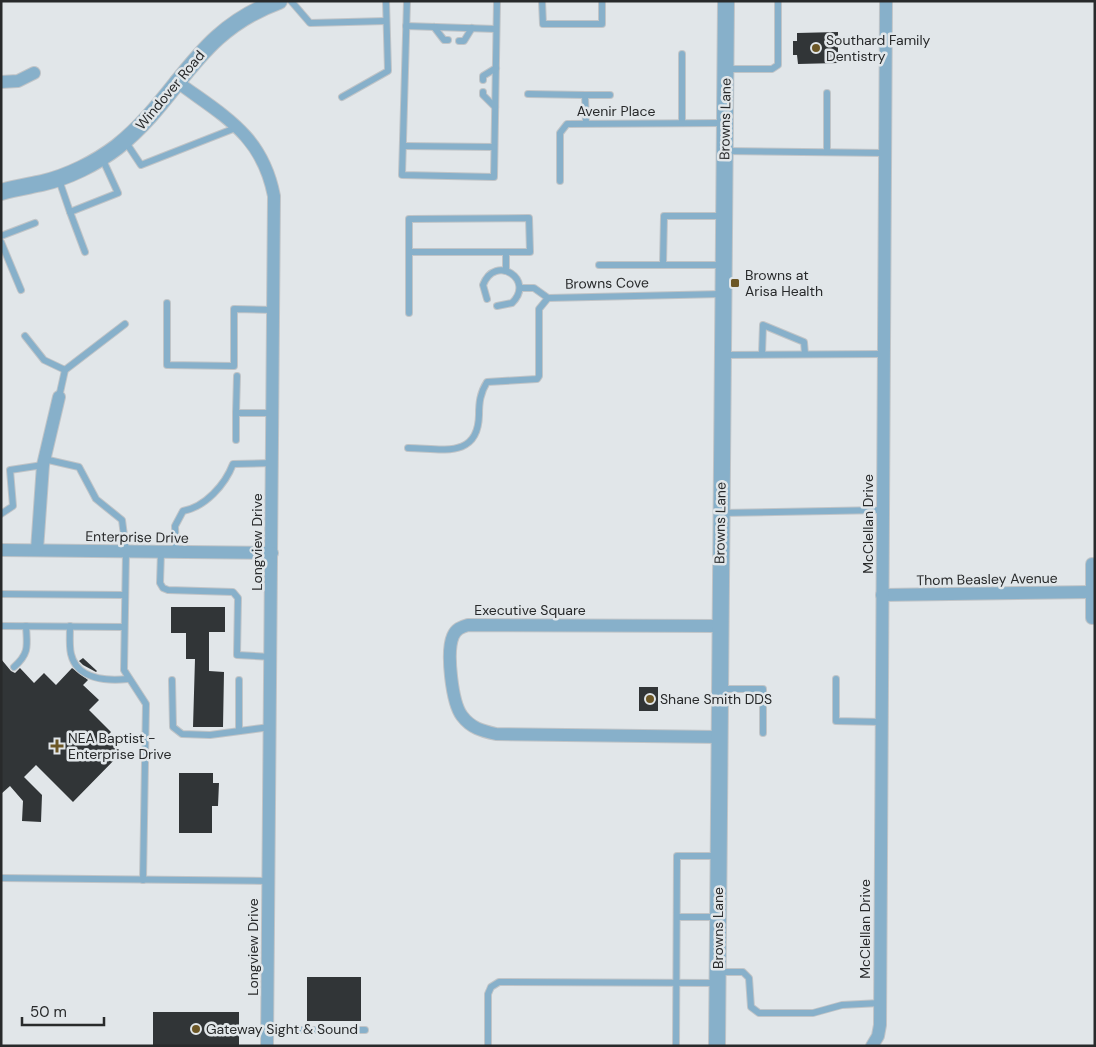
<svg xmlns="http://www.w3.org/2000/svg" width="1096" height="1047" font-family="'DM Sans',sans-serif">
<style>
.building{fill:#313537}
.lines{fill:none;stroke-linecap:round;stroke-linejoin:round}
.service-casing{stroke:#c0c4c7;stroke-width:8}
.minor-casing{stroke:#c0c4c7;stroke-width:14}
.tertiary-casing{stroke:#c0c4c7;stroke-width:18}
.service{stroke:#87b0ca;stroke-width:6}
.minor{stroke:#87b0ca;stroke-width:12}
.tertiary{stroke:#87b0ca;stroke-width:16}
.poi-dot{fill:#6c5726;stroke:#e1e6e9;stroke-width:2}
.labels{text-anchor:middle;stroke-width:5;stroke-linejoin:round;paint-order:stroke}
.poi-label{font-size:14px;fill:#282a2b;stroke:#e1e6e9;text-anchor:start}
.street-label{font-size:14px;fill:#282a2b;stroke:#e1e6e9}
</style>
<rect width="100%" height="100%" fill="#e1e6e9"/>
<!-- building -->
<g class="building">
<polygon points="838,32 838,63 798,64 797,55 793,55 793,41 797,41 797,33"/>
<polygon points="171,607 225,607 225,632 209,632 209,671 224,672 223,727 193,727 195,659 186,659 186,633 171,633"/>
<polygon points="83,658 97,671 96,672 83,665 79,661"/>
<polygon points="1,659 11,671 15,673 20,668 34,683 44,673 56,685 72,668 88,680 83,685 99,700 89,710 111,732 106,738 121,753 73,802 36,765 24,777 42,795 41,822 22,821 23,801 10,786 1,794"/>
<rect x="639" y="687" width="19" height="24"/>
<polygon points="179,773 213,773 213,783 219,783 218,806 212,806 212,833 179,833"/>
<rect x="307" y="977" width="54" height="44"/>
<rect x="153" y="1012" width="86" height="34"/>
</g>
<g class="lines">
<!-- service casing -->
<g class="service-casing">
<g id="service">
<polyline points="291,1 310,23 386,21"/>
<polyline points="407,1 402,175 494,177 497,1"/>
<polyline points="542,1 543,24 602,24 602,1"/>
<polyline points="406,26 496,29"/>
<polyline points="434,27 444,40 448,40"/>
<polyline points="459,41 464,41 472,28"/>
<polyline points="682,54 682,123"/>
<polyline points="727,69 772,69 778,65 778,1"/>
<polyline points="483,80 483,76 496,68"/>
<polyline points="483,92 483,95 495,107"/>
<polyline points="528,94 585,95 586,123"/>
<polyline points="585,95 610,95"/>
<polyline points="342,97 388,71 386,1"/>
<polyline points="125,141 141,165 238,127"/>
<polyline points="403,146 494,147"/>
<polyline points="726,151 885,153"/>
<polyline points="827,152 827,93"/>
<polyline points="59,180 70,212 118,193 102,158"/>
<polyline points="560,181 560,133 567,124 724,123"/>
<polyline points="70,212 85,252"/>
<polyline points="1,236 35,223"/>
<polyline points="1,242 21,290"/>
<polyline points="409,252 530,252 529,218 409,219 409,313"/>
<polyline points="506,252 506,271"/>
<polyline points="599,265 722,265"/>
<polyline points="663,265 664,216 723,216"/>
<polyline points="520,288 534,288 548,298"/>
<path d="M 487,299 L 483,285 C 495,253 536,280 512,303 L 497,306"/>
<polyline points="167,303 167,365 234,366 234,309 274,310"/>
<polyline points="25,336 44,360 65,370"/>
<polyline points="762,354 763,325 804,342 805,354"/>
<polyline points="723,355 884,354"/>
<polyline points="237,376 236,413 273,413"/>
<polyline points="59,397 65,370 125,324"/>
<polyline points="236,440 236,413"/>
<path d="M 408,448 C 440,448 478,460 479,415 C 479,403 480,393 487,382 L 537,379 L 539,376 L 539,309 L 548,298 L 722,294"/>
<polyline points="44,459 79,467 96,499 122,520 126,551 124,670 146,704 143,880"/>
<polyline points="721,513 883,510"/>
<polyline points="1,514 13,506 10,470 43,465"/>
<polyline points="161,552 160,583 163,588 168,590 233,592 238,598 237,655 271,657"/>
<path d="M 176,552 L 175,526 L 183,511 C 205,507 225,485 233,464 L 273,463"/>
<polyline points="1,594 125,595"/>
<polyline points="1,626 124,627"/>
<path d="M 70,626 C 70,635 69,646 71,654 C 77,680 108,681 128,679"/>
<path d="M 14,667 C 30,653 27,645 26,626"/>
<polyline points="836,679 836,721 881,722"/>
<polyline points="172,680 173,727 182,734 210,735 270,727"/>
<polyline points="239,680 239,731"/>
<polyline points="720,689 763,689 763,733"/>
<polyline points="1,878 268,881"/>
<polyline points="678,917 717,917"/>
<polyline points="719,972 743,972 749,978 751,1007 759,1013 813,1013 842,1005 880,1003"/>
<polyline points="267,1030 365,1030"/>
<polyline points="488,1046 488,994 491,987 499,982 716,983"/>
<polyline points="676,1046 677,856 718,856"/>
</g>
</g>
<!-- minor casing -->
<g class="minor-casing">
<g id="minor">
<path d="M 176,81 C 223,116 262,134 274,196 L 267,1046"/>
<polyline points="1,82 18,81 34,73"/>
<polyline points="1,550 272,553"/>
<polyline points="37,550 43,465 59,397"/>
<polyline points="1092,564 1092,618"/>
<polyline points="882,595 1092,592"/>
<path d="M 719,626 L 468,625 C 461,627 456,629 453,636 C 446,652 452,703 462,716 C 471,728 482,731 496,734 L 720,737"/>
<polyline points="872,1046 878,1036 880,1025 886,1"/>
</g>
</g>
<!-- tertiary casing -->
<g class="tertiary-casing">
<g id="tertiary">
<path d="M 1,192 C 15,188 28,186 42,183 C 68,177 96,163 117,147 C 181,96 194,32 279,1"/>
<polyline points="717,1046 726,1"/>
</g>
</g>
<!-- service -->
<use href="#service" class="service"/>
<!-- minor -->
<use href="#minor" class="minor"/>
<!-- tertiary -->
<use href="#tertiary" class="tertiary"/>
</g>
<!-- markers -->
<g class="poi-dot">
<circle cx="816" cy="48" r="5"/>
<rect x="730" y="278" width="10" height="10" rx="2.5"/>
<circle cx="650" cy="699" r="5"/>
<path d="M54.5 738.5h5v5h5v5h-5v5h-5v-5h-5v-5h5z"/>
<circle cx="196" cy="1029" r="5"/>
</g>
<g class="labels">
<!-- poi labels -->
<g class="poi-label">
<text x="826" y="45">Southard Family<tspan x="826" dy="16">Dentistry</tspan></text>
<text x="745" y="280">Browns at<tspan x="745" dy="16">Arisa Health</tspan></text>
<text x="660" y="704">Shane Smith DDS</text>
<text x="68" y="743">NEA Baptist -<tspan x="68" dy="16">Enterprise Drive</tspan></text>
<text x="206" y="1034">Gateway Sight &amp; Sound</text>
</g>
<!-- street labels -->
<g class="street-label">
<text transform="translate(170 90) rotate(-50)" y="5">Windover Road</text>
<text x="616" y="116">Avenir Place</text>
<text transform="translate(725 119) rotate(-89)" y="5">Browns Lane</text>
<text transform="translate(607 283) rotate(-1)" y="5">Browns Cove</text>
<text transform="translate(720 523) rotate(-89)" y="5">Browns Lane</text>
<text transform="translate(868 524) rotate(-90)" y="5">McClellan Drive</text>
<text transform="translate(137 537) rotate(1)" y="5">Enterprise Drive</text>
<text transform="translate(257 542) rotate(-90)" y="5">Longview Drive</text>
<text transform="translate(987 579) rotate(-1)" y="5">Thom Beasley Avenue</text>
<text x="530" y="615">Executive Square</text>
<text transform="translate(718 928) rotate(-90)" y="5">Browns Lane</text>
<text transform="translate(865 929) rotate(-90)" y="5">McClellan Drive</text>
<text transform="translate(253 947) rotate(-90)" y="5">Longview Drive</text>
</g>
</g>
<!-- border -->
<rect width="1096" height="1047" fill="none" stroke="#282a2b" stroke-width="5"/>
<!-- scale -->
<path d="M22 1017v8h82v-8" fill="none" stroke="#282a2b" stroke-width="2.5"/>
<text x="30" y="1017" font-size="15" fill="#282a2b" stroke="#e1e6e9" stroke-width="4" paint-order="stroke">50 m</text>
</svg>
